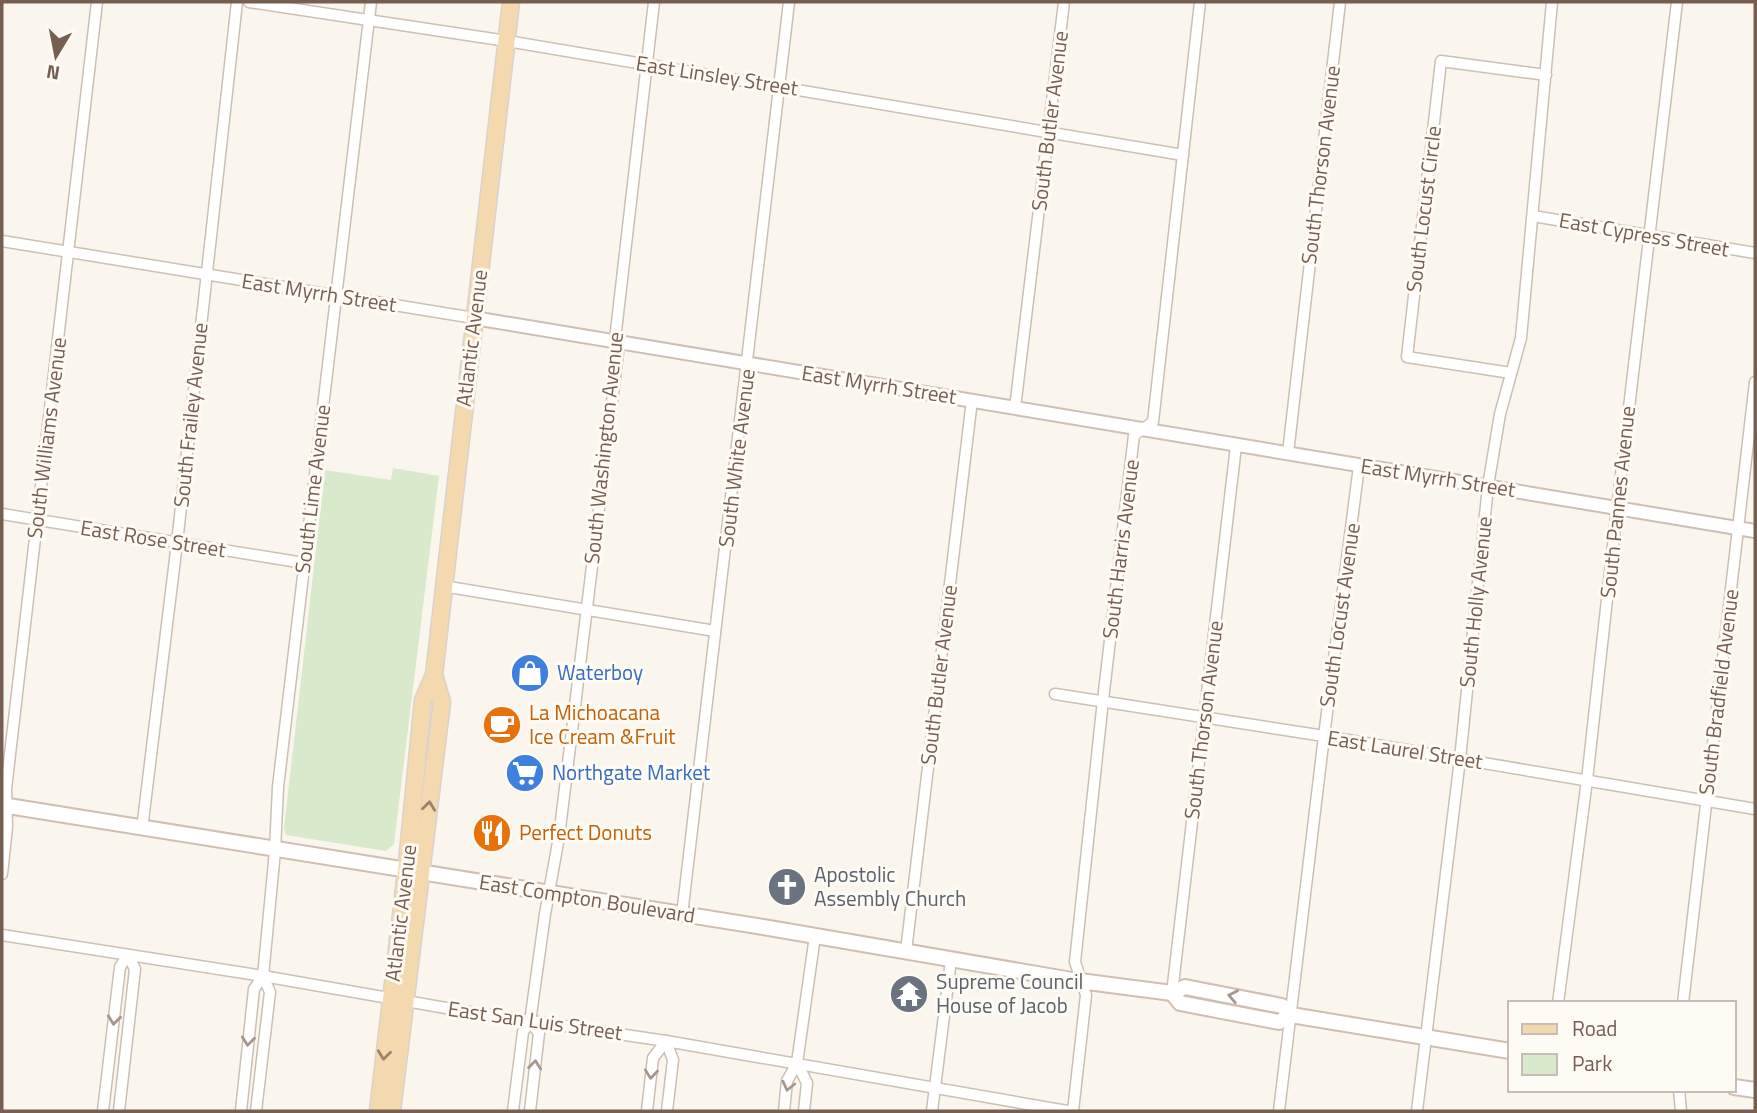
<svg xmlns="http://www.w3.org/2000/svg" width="1757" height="1113" font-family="'Titillium Web',sans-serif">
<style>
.green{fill:#d8e9cc}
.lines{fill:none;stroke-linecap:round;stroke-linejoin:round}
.minor-casing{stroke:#cdbfb3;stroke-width:13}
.tertiary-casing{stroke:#cdbfb3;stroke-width:16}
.secondary-casing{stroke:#d0bfb1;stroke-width:18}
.primary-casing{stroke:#d9d2ce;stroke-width:19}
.minor{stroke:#fff;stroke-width:10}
.tertiary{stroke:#fff;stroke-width:12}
.secondary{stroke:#fff;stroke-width:14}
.primary{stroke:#f3d9ad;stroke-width:16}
.oneway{stroke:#9c836d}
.oneway2{stroke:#a6968e}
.labels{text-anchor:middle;stroke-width:6;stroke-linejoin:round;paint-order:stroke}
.street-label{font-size:21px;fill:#765e51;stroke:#fefaf4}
.shop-label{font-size:21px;fill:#366cbe;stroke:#fefaf4;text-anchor:start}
.food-label{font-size:21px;fill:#c56008;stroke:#fefaf4;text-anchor:start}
.worship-label{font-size:21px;fill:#5b616d;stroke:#fefaf4;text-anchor:start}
</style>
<rect width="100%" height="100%" fill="#fbf6ed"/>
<!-- green -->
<polygon class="green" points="393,468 439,476 394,844 386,851 286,835 284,828 325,470 391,480"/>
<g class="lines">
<!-- minor casing -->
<g class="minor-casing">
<g id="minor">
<polyline points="249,2 507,41 1183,155"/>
<polyline points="1533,216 1755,253"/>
<polyline points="2,241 474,318"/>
<polyline points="1511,373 1407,357 1441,61 1546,75"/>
<polyline points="1015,408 1064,2"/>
<polyline points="1288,453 1340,2"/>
<polyline points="2,514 304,563"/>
<polyline points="443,586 715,631"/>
<polyline points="1055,694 1324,736 1755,809"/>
<polyline points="142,829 177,543 237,2"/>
<polyline points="2,874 7,827 6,789 97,2"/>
<polyline points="682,915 789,2"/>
<polyline points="2,935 263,976 463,1011 666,1041 1067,1111"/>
<polyline points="906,951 972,400"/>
<polyline points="1172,993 1236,446"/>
<polyline points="1558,1003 1587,780 1617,509 1677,2"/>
<polyline points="1683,1003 1755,382"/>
<polyline points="666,1041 673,1060 667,1111"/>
<polyline points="797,1063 807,1083 804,1111"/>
<polyline points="1679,1090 1681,1111"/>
<polyline points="103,1111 120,967 128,955"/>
<polyline points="119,1111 135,969 128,955"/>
<polyline points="241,1111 254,989 263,976"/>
<polyline points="256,1111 270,992 263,976 275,851 278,787 371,2"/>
<polyline points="513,1111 523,1032 530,1022 545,914 559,837 618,353 616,331 654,2"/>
<polyline points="530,1111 539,1033 530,1022"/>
<polyline points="647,1111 653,1058 666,1041"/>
<polyline points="784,1111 787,1081 797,1063 815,936"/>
<polyline points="932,1111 951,960"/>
<polyline points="1073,1111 1086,995 1075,962 1103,700 1134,435 1153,422 1200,2"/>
<polyline points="1279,1111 1324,736 1359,466"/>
<polyline points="1417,1111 1460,759 1488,486 1500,414 1521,338 1552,2"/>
</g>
</g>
<!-- tertiary casing -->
<g class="tertiary-casing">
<polyline id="tertiary" points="474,318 1755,531"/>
</g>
<!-- secondary casing -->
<g class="secondary-casing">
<g id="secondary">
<polyline points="2,805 769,928 1072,980 1172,993 1185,987 1282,1006 1291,1015 1510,1051"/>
<polyline points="1172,993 1180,1003 1279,1022 1291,1015"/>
<polyline points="1734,1087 1755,1090"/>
</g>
</g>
<!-- primary casing -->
<g class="primary-casing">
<g id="primary">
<polyline points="378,1111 406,872 423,700 434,675 511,2"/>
<polyline points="392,1111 442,702 434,675"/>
</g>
</g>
<!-- minor -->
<use href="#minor" class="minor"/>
<!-- tertiary -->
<use href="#tertiary" class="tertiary"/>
<!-- secondary -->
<use href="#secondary" class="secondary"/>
<!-- primary -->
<use href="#primary" class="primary"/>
</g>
<!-- one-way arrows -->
<defs><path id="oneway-chevron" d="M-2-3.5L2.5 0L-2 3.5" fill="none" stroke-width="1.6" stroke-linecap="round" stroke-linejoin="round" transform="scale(1.75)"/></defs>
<g class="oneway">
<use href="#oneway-chevron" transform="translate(429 806) rotate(-83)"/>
<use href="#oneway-chevron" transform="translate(384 1055) rotate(97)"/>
</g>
<g class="oneway2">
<use href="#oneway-chevron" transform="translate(1233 996) rotate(-169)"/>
<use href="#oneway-chevron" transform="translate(114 1020) rotate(97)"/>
<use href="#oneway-chevron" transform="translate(248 1041) rotate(96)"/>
<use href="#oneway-chevron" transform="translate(535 1065) rotate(-84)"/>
<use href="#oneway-chevron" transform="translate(651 1074) rotate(96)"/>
<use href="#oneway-chevron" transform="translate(788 1086) rotate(103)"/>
</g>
<!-- icons -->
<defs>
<g id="shop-disc" transform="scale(2.0125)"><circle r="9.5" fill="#3f7fe0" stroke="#fefaf4"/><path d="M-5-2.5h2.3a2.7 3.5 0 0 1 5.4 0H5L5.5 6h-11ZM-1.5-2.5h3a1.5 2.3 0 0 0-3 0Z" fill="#fff"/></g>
<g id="cafe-disc" transform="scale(2.0125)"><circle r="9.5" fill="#e8710a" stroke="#fefaf4"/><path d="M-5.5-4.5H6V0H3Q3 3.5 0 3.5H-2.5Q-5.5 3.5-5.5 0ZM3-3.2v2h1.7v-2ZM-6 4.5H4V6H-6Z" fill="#fff"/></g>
<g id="supermarket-disc" transform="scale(2.0125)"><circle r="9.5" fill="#3f7fe0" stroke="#fefaf4"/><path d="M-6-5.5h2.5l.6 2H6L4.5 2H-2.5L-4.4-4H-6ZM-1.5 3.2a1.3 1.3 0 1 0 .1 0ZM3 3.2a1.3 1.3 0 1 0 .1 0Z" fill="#fff"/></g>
<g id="restaurant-disc" transform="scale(2.0125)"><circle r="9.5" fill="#e8710a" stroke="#fefaf4"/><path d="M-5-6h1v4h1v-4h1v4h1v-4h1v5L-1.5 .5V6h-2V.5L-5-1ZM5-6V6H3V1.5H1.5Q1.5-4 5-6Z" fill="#fff"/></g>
<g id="church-disc" transform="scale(2.0125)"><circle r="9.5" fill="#6b7280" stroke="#fefaf4"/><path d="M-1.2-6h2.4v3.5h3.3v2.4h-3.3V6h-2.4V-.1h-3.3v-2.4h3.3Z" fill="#fff"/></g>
<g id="temple-disc" transform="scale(2.0125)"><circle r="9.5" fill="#6b7280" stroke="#fefaf4"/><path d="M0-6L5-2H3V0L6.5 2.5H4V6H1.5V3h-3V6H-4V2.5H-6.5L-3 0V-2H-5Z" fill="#fff"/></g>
</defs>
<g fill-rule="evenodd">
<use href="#shop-disc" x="530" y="673"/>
<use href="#cafe-disc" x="502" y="725"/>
<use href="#supermarket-disc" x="525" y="773"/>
<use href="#restaurant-disc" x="492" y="833"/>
<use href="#church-disc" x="787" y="887"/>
<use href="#temple-disc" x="909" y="994"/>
</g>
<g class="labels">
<!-- street labels -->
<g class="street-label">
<text transform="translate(717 76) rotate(9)" y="7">East Linsley Street</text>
<text transform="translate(1050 121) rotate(-83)" y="7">South Butler Avenue</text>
<text transform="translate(1321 165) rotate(-83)" y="7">South Thorson Avenue</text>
<text transform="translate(1424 209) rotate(-83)" y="7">South Locust Circle</text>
<text transform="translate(1644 235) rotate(10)" y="7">East Cypress Street</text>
<text transform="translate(319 293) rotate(9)" y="7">East Myrrh Street</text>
<text transform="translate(472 338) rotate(-83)" y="7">Atlantic Avenue</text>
<text transform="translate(879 385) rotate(9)" y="7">East Myrrh Street</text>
<text transform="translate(191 415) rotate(-84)" y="7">South Frailey Avenue</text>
<text transform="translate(47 438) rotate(-83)" y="7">South Williams Avenue</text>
<text transform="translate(604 448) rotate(-84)" y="7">South Washington Avenue</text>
<text transform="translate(737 458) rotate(-83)" y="7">South White Avenue</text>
<text transform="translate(1438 478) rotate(9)" y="7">East Myrrh Street</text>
<text transform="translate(313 489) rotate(-83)" y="7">South Lime Avenue</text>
<text transform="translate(1618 502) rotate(-84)" y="7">South Pannes Avenue</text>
<text transform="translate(153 539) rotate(9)" y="7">East Rose Street</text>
<text transform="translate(1121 549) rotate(-83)" y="7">South Harris Avenue</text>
<text transform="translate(1476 602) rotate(-84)" y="7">South Holly Avenue</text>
<text transform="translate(1340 615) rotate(-82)" y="7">South Locust Avenue</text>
<text transform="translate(939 675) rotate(-83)" y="7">South Butler Avenue</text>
<text transform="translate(1719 692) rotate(-83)" y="7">South Bradfield Avenue</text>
<text transform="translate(1204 720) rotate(-83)" y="7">South Thorson Avenue</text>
<text transform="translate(1405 750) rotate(9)" y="7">East Laurel Street</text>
<text transform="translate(587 899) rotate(9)" y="7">East Compton Boulevard</text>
<text transform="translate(401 913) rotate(-83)" y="7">Atlantic Avenue</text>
<text transform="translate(535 1021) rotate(8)" y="7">East San Luis Street</text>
</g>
<!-- shop labels -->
<g class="shop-label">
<text x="557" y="680">Waterboy</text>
<text x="552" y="780">Northgate Market</text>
</g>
<!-- food labels -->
<g class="food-label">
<text x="529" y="720">La Michoacana<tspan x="529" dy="24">Ice Cream &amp;Fruit</tspan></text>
<text x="519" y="840">Perfect Donuts</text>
</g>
<!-- worship labels -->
<g class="worship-label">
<text x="814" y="882">Apostolic<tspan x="814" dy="24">Assembly Church</tspan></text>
<text x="936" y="989">Supreme Council<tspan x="936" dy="24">House of Jacob</tspan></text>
</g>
</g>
<!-- border -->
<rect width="1757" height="1113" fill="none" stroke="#765e51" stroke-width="7"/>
<!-- legend -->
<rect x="1508" y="1001" width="228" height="91" fill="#fefaf4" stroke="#c8bcb3" stroke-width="2"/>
<rect x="1522" y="1024" width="35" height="10" fill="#f3d9ad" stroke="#c8bcb3" stroke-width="2"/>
<text x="1572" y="1036" font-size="21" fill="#765e51">Road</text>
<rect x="1522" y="1054" width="35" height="21" fill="#d8e9cc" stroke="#c8bcb3" stroke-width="2"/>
<text x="1572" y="1071" font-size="21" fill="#765e51">Park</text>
<!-- north arrow -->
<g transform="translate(56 56) rotate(190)" stroke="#fefaf4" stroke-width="5" paint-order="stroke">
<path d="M0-5L12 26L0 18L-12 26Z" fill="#765e51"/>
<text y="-10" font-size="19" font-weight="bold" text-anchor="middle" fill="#765e51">N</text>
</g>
</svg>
